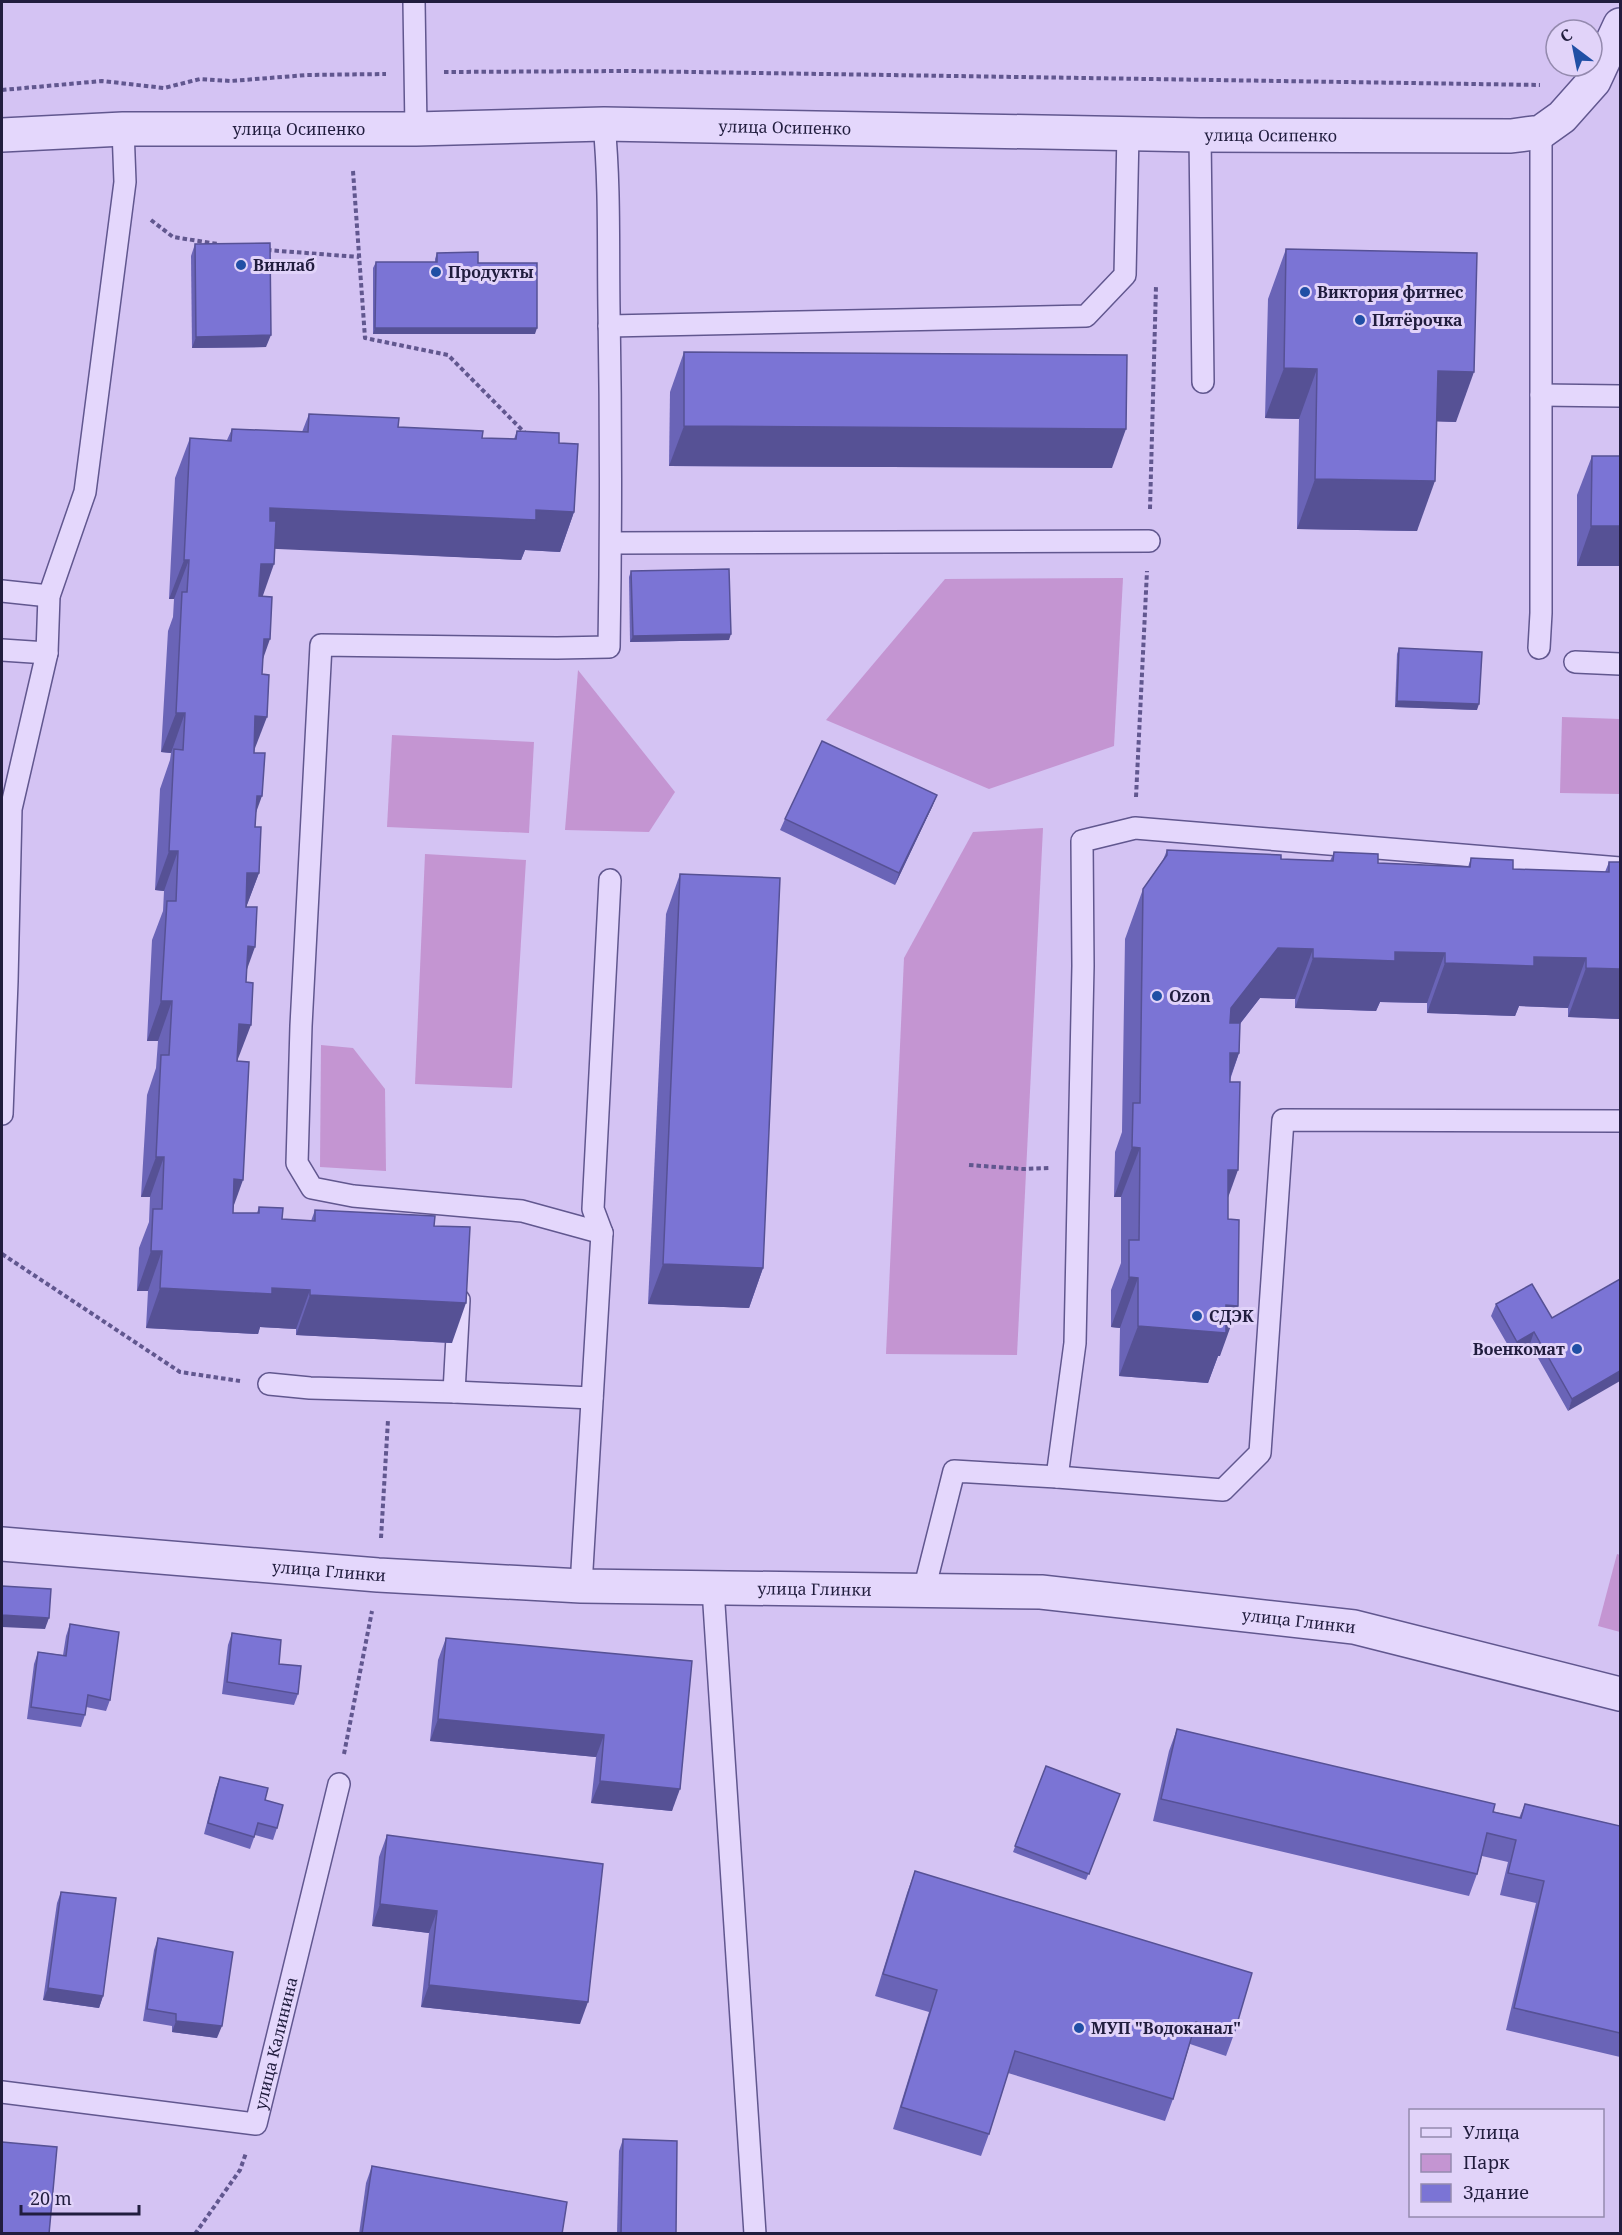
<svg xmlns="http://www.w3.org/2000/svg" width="1622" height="2235" font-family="'Noto Serif',serif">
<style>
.green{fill:#c495d2}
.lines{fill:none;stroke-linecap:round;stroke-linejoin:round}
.service-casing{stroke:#61578f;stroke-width:24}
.minor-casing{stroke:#61578f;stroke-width:36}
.tertiary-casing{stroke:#61578f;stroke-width:36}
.path{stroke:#61578f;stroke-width:4;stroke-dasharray:4.5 3;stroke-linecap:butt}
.service{stroke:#e4d7fc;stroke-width:21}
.minor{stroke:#e4d7fc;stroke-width:33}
.tertiary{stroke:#e4d7fc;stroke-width:33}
.wall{fill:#6a64b7}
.shaded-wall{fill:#565195}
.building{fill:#7b74d5;stroke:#565195;stroke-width:1.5}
.poi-dot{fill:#204fa5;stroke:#e1d3f9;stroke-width:2}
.labels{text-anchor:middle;stroke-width:6;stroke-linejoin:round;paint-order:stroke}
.street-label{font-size:16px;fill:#211d3e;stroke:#e1d3f9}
.poi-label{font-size:16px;font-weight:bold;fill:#211d3e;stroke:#e1d3f9;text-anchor:start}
</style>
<rect width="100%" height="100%" fill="#d4c3f3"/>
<!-- green -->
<g class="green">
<polygon points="1123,578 1114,746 989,789 826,720 945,579"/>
<polygon points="578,670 675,792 649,832 565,830"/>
<polygon points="1562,717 1620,719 1620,794 1560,793"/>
<polygon points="392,735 534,742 529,833 387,827"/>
<polygon points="1043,828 1017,1355 886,1354 904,958 973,832"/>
<polygon points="425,854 526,860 512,1088 415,1084"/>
<polygon points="321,1045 353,1048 385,1089 386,1171 320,1167"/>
<polygon points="1617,1554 1620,1555 1620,1632 1598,1626"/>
</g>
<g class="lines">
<!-- service casing -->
<g class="service-casing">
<g id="service">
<polyline points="414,2 416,129"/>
<polyline points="1200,135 1203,382"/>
<polyline points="609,326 1086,316 1125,275 1128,133"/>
<polyline points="1541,395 1620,396"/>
<polyline points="611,543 1149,541"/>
<polyline points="2,591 49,596"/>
<polyline points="1539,648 1541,613 1541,132"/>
<polyline points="2,650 47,653"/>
<polyline points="1575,662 1620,664"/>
<polyline points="2,1114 7,981 11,809 47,653 49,596 85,492 125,182 123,129"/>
<path d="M 602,1233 L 522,1211 L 353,1196 L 312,1188 L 297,1163 L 301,1026 L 321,645 L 557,648 L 609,647 C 611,535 611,423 609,310 C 608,248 610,186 604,124"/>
<polyline points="269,1384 310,1388 454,1392 592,1398"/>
<polyline points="454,1392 459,1300"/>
<polyline points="1057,1477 1223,1490 1260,1453 1283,1120 1620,1121"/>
<polyline points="581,1586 602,1233 593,1209 610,880"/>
<polyline points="713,1589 755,2234"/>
<polyline points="924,1590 954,1471 1057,1477 1075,1343 1083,966 1082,841 1135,828 1620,868"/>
<path id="s1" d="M 2,2092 L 256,2124 L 339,1784"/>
</g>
</g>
<!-- minor casing -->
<g class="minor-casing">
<g id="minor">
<path id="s2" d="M 2,1544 L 378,1575 L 581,1586 L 1041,1592 L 1354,1627 L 1620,1694"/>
</g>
</g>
<!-- tertiary casing -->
<g class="tertiary-casing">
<g id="tertiary">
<path id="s3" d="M 2,135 L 123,129 L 416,129 L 604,124 L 1200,135 L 1511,136 L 1541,132 L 1562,117 L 1594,81 L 1620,25"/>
</g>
</g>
<!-- path -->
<g class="path">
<polyline points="444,72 628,71 1540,85"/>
<polyline points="2,90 102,81 164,88 200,79 231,81 307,75 386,74"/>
<polyline points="353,171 365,338 448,355 525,433"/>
<polyline points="151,220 173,237 218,244"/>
<polyline points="267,250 359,257"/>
<polyline points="1150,509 1156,286"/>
<polyline points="1136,797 1147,571"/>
<polyline points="969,1165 1023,1169 1049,1168"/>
<polyline points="2,1254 180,1372 240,1381"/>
<polyline points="381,1538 388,1420"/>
<polyline points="344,1754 372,1611"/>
<polyline points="195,2234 240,2170 246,2153"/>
</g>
<!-- service -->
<use href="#service" class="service"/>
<!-- minor -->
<use href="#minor" class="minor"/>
<!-- tertiary -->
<use href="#tertiary" class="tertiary"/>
</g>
<!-- wall -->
<g class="wall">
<polygon points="195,244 266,347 192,348 191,256"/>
<polygon points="1286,249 1456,422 1437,421 1417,531 1297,529 1299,419 1265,418 1268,299"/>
<polygon points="437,253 478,263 535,334 373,334 373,268 376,262 435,262 435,259"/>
<polygon points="684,352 1112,468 669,466 670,392"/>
<polygon points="309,414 398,427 482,438 514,439 517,431 559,443 574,512 560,552 525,550 521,560 275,548 262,597 263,661 254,752 256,812 255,827 259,873 246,907 247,969 237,1061 233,1213 257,1213 259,1207 282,1219 311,1221 315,1210 434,1226 452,1343 296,1335 296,1329 260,1327 258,1334 146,1328 148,1291 137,1291 139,1248 149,1222 150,1197 141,1197 147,1095 156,1068 158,1041 147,1041 152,940 163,911 164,891 155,890 160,789 170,760 171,753 161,752 168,631 173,617 174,599 169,599 175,478 190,438 227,440 232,429 302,432"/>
<polygon points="1592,456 1620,456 1620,566 1577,566 1577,495"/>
<polygon points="631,571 729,640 630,642 629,577"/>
<polygon points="1399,648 1477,710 1395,707 1397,654"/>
<polygon points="937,795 932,807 895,885 780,830 785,819"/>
<polygon points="1167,850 1281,859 1330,861 1334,852 1378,863 1468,867 1471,858 1513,869 1605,872 1609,862 1620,862 1620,1019 1568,1017 1568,1008 1519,1006 1515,1016 1427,1013 1427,1003 1380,1002 1376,1011 1295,1008 1295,999 1260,998 1240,1024 1239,1053 1230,1080 1228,1198 1220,1356 1218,1356 1208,1383 1119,1376 1120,1328 1111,1327 1111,1290 1121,1263 1121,1197 1114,1197 1115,1152 1122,1132 1125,939 1143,889 1163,860"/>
<polygon points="680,874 763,1268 749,1308 648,1304 666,914"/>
<polygon points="1620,1279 1568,1411 1530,1344 1513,1354 1491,1316 1496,1304 1552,1318"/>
<polygon points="70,1624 110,1700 106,1711 86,1707 85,1715 81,1727 27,1719 34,1664 38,1652 63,1655 66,1636"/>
<polygon points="232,1633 279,1664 298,1694 294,1705 222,1694 228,1645"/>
<polygon points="446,1638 692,1661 672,1811 591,1803 596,1757 430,1741 438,1660"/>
<polygon points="1177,1729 1519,1818 1525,1804 1620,1826 1620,2057 1506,2030 1536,1903 1500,1895 1508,1862 1482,1856 1477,1874 1469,1896 1153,1821 1169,1751"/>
<polygon points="1046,1766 1120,1794 1086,1880 1013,1852"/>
<polygon points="220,1777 265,1800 277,1828 273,1840 255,1835 250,1849 204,1834 216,1788"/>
<polygon points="387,1835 580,2024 421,2007 429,1933 372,1926 379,1857"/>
<polygon points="915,1871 1234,2034 1226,2056 1190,2044 1173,2099 1165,2121 1008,2073 989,2134 981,2156 893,2129 929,2012 875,1996 907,1893"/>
<polygon points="61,1892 103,1996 99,2008 43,2000 57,1903"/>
<polygon points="158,1938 217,2038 172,2032 172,2026 143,2021 154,1950"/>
<polygon points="623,2139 676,2234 617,2234 619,2151"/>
<polygon points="372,2166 562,2234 359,2234 366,2183"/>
</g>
<!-- shaded-wall -->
<g class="shaded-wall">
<polygon points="375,328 537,328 535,334 373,334"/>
<polygon points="271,335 266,347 192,348 196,337"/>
<polygon points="1284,368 1317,369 1299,419 1265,418"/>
<polygon points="1438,371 1474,372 1456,422 1419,421"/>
<polygon points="684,426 1126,429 1112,468 669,466"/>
<polygon points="1315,479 1435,481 1417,531 1297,529"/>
<polygon points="270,508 536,510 574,512 560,552 525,550 521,560 256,548"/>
<polygon points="1591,526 1620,526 1620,566 1577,566"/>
<polygon points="184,560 189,560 174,599 169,599"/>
<polygon points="261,564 274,564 260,604 247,603"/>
<polygon points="731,634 729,640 630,642 633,636"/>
<polygon points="264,639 270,639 256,679"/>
<polygon points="1397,701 1479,704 1477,710 1395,707"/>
<polygon points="176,713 185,713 171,753 161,752"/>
<polygon points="255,716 267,717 252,756"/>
<polygon points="937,795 932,807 895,885 899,873"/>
<polygon points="257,796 262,796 248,835"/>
<polygon points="169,851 178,851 164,891 155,890"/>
<polygon points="247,873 259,873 244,913"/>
<polygon points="248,946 255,947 241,986"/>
<polygon points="1278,948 1313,949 1295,999 1260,998 1213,1058 1231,1008"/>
<polygon points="1395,952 1445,953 1427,1003 1380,1002 1376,1011 1295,1008 1313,958"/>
<polygon points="1534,957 1586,958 1568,1008 1519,1006 1515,1016 1427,1013 1445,963"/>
<polygon points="1586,968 1620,969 1620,1019 1568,1017"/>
<polygon points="161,1001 172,1001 158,1041 147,1041"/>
<polygon points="239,1024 251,1025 236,1064"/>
<polygon points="1230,1053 1239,1053 1221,1103"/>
<polygon points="1132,1147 1140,1148 1121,1197 1114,1197"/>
<polygon points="156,1157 164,1157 150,1197 141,1197"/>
<polygon points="1228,1170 1238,1170 1220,1220"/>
<polygon points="234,1179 243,1180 229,1219"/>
<polygon points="151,1251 162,1251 148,1291 137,1291"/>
<polygon points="663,1264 763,1268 749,1308 648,1304"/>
<polygon points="1129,1277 1138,1278 1120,1328 1111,1327"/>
<polygon points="160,1288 272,1288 310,1290 296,1329 260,1327 258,1334 146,1328"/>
<polygon points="310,1295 466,1303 452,1343 296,1335"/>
<polygon points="1226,1305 1238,1306 1220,1356 1218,1356 1208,1383 1119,1376 1138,1326"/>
<polygon points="1534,1332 1530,1344 1513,1354 1517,1342"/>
<polygon points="1620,1371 1620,1381 1568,1411 1572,1399"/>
<polygon points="2,1615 49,1618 45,1629 2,1627"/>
<polygon points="438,1719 604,1735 596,1757 430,1741"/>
<polygon points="600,1781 680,1789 672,1811 591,1803"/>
<polygon points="380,1904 437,1911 429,1933 372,1926"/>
<polygon points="429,1985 588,2002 580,2024 421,2007"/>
<polygon points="48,1988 103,1996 99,2008 43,2000"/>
<polygon points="176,2021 222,2026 217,2038 172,2032"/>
</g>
<!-- building -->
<g class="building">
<polygon points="270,243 271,335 196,337 195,244"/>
<polygon points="1286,249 1477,253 1474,372 1438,371 1435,481 1315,479 1317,369 1284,368"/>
<polygon points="478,252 478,263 537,263 537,328 375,328 376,262 437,262 437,253"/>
<polygon points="684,352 1127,355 1126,429 684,426"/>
<polygon points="309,414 399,418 398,427 483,431 482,438 516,439 517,431 559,433 559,443 578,444 574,512 536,510 536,520 270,508 270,521 276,521 274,564 261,564 259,596 272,597 270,639 264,639 262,674 269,675 267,717 255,716 254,753 265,753 262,796 257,796 255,827 261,827 259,873 247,873 246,907 257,907 255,947 248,946 246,982 253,983 251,1025 239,1024 237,1061 249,1062 243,1180 234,1179 233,1213 259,1213 259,1207 283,1208 282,1219 315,1221 315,1210 435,1216 434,1226 470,1227 466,1303 310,1295 310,1290 272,1288 272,1294 160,1288 162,1251 151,1251 153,1209 162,1209 164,1157 156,1157 161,1055 169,1055 172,1001 161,1001 167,901 176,901 178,851 169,851 174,749 183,750 185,713 176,713 182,592 187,592 189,560 184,560 190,438 231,441 232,429 308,432"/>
<polygon points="1592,456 1620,456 1620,526 1591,526"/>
<polygon points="729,569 731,634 633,636 631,571"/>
<polygon points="1399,648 1482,652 1479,704 1397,701"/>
<polygon points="822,741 937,795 899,873 785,819"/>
<polygon points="1167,850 1281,855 1281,859 1333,861 1334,852 1378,854 1378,863 1470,867 1471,858 1513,860 1513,869 1609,872 1609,862 1620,862 1620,969 1586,968 1586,958 1534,957 1534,966 1445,963 1445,953 1395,952 1395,961 1313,958 1313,949 1278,948 1231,1008 1230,1023 1240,1023 1239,1053 1230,1053 1230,1082 1240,1082 1238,1170 1228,1170 1228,1219 1239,1220 1238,1306 1226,1305 1226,1333 1138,1326 1138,1278 1129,1277 1129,1240 1139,1240 1140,1148 1132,1147 1133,1103 1140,1103 1143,889 1167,855"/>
<polygon points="680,874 780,878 763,1268 663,1264"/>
<polygon points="1620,1279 1620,1371 1572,1399 1534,1332 1517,1342 1496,1304 1532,1284 1552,1318"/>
<polygon points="2,1586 51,1589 49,1618 2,1615"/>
<polygon points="70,1624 119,1632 110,1700 88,1695 85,1715 31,1707 38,1652 66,1656"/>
<polygon points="232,1633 281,1640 279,1664 301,1666 298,1694 227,1682"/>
<polygon points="446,1638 692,1661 680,1789 600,1781 604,1735 438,1719"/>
<polygon points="1177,1729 1495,1804 1493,1812 1521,1818 1525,1804 1620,1826 1620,2033 1514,2008 1544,1881 1508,1873 1516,1840 1487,1833 1477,1874 1161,1799"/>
<polygon points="1046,1766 1120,1794 1089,1874 1015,1846"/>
<polygon points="220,1777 268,1788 265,1800 283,1805 277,1828 258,1823 254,1837 208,1823"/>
<polygon points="387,1835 603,1864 588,2002 429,1985 437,1911 380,1904"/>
<polygon points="915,1871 1252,1973 1234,2034 1196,2022 1173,2099 1015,2051 989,2134 901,2107 937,1990 883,1974"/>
<polygon points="61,1892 116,1898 103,1996 48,1988"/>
<polygon points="158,1938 233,1952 222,2026 176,2021 176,2014 147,2009"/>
<polygon points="623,2139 677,2141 676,2234 621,2234"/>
<polygon points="2,2142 57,2147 49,2234 2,2234"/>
<polygon points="372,2166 567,2202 562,2234 362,2234"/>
</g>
<!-- markers -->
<g class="poi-dot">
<circle cx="241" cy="265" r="6"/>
<circle cx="436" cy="272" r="6"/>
<circle cx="1305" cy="292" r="6"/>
<circle cx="1360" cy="320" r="6"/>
<circle cx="1157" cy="996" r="6"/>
<circle cx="1197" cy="1316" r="6"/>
<circle cx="1577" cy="1349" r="6"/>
<circle cx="1079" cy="2028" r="6"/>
</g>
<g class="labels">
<!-- street labels -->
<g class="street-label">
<text dy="6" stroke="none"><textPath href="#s3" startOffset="783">улица Осипенко</textPath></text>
<text dy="6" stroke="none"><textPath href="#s3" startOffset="297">улица Осипенко</textPath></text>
<text dy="6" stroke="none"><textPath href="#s3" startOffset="1269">улица Осипенко</textPath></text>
<text dy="6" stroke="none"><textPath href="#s2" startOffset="328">улица Глинки</textPath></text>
<text dy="6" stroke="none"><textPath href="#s2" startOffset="814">улица Глинки</textPath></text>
<text dy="6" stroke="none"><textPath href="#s2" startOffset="1300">улица Глинки</textPath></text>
<text dy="6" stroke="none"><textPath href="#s1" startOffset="339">улица Калинина</textPath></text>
</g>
<!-- poi labels -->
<g class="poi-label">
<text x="253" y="271">Винлаб</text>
<text x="448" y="278">Продукты</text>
<text x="1317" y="298">Виктория фитнес</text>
<text x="1372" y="326">Пятёрочка</text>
<text x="1169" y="1002">Ozon</text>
<text x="1209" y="1322">СДЭК</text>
<text x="1565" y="1355" text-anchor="end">Военкомат</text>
<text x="1091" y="2034">МУП "Водоканал"</text>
</g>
</g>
<!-- border -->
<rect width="1622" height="2235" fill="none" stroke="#211d3e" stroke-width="6"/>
<!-- legend -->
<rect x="1409" y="2109" width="195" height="108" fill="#e1d3f9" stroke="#948aae" stroke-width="1.5"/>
<rect x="1421" y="2128" width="30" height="9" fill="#e4d7fc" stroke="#948aae" stroke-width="1.5"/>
<text x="1463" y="2139" font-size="18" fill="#211d3e">Улица</text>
<rect x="1421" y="2154" width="30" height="18" fill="#c495d2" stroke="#948aae" stroke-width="1.5"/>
<text x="1463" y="2169" font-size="18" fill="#211d3e">Парк</text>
<rect x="1421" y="2184" width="30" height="18" fill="#7b74d5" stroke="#948aae" stroke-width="1.5"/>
<text x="1463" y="2199" font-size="18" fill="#211d3e">Здание</text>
<!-- north arrow -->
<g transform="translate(1574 48) rotate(328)"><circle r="28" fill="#e1d3f9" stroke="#948aae" stroke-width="1.5"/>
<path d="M0-4.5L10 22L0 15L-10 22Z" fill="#204fa5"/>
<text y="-9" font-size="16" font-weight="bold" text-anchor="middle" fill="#211d3e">С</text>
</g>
<!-- scale -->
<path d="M21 2205v9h118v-9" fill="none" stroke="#211d3e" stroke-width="3"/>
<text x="30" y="2205" font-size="18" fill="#211d3e" stroke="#e1d3f9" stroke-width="4.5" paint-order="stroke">20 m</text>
</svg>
